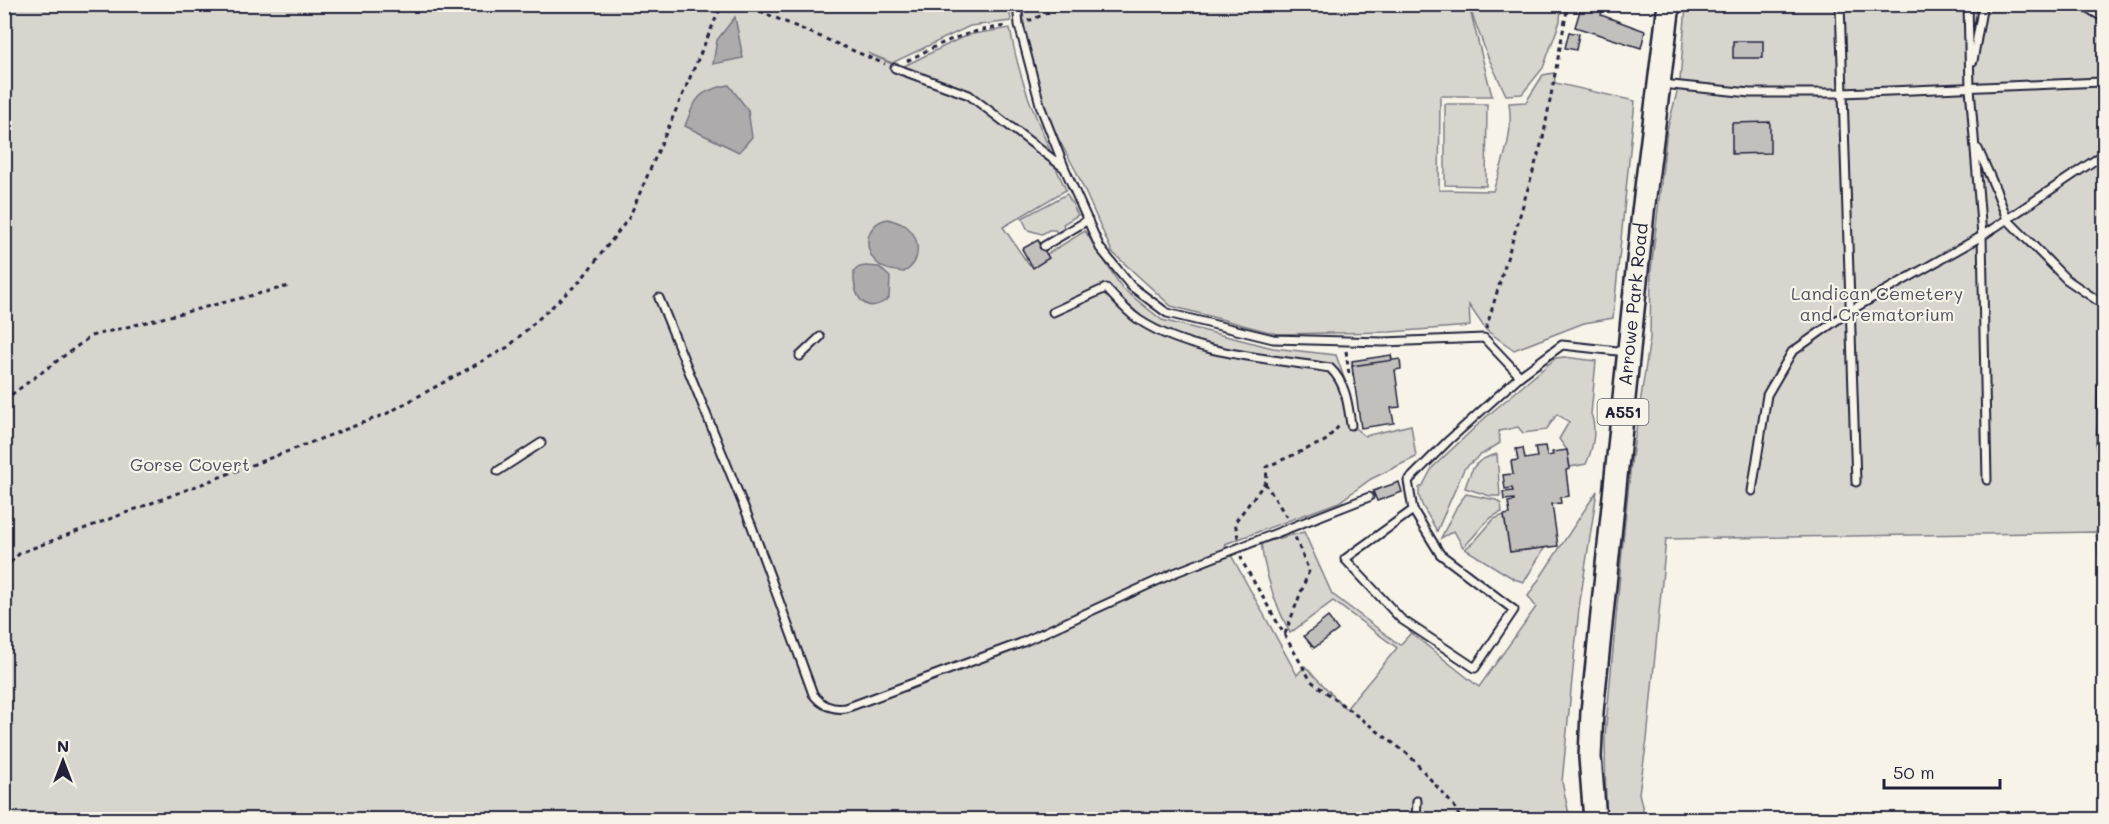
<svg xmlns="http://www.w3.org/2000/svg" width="2109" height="824" font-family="Mali,sans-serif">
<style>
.green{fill:#d8d5cf;stroke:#7d7c85;stroke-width:1.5}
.water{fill:#aeabad;stroke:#76747f;stroke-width:1.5}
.building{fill:#c2bfbd;stroke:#22223b;stroke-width:1.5}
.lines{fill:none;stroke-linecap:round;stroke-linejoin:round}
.lane-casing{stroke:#22223b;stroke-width:11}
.primary-casing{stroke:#22223b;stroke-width:26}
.path{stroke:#22223b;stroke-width:3;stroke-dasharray:4.5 4.5;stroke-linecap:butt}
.lane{stroke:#f7f3e8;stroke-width:7}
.primary{stroke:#f7f3e8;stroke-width:21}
.labels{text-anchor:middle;stroke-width:4.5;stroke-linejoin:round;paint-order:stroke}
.shield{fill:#f7f3e8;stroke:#62616f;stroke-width:1.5}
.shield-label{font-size:16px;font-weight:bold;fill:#22223b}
.park-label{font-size:18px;fill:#504f60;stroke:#f7f3e8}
.street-label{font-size:18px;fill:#22223b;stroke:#f7f3e8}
</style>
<rect width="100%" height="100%" fill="#f7f3e8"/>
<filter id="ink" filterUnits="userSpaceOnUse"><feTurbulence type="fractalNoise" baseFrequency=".0167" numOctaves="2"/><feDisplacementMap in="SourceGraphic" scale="12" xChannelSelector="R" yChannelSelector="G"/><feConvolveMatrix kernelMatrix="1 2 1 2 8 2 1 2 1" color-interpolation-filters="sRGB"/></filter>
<g filter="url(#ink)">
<!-- green -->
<g class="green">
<path d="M 5,5 L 1009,5 L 1011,21 L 970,26 L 892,63 L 868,53 L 966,98 L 1056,168 L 1066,190 L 1003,227 L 1029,265 L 1085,231 L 1122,288 L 1162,320 L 1273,348 L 1336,355 L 1349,392 L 1356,429 L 1365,436 L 1411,425 L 1416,457 L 1371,479 L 1339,502 L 1225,544 L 1297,675 L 1305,666 L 1346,709 L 1397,648 L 1333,601 L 1290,633 C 1275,604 1265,576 1261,543 L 1304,532 L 1332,594 L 1400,645 L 1411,633 L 1479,687 L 1536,607 L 1528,596 L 1597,491 L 1579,608 L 1562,782 L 1570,819 L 5,820 Z"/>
<path d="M 1023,5 L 1561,5 L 1560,21 L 1543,68 L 1522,94 L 1506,95 L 1488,57 L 1469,6 L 1492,96 L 1440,96 L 1439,190 L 1493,191 C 1503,160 1514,136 1509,103 L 1526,102 L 1543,75 L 1554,73 L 1555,83 L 1635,101 L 1613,318 L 1584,323 L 1514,350 L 1486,330 L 1469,305 L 1470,326 L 1390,332 L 1277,334 L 1171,306 L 1112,252 L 1076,171 L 1052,127 L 1036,78 L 1024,29 Z"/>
<polygon points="1686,5 2104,5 2104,612 2096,532 1666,539 1647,740 1639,793 1645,819 1606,820 1605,737 1623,541 1631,463 1650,338 1651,271 1667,130 1680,81"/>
<path d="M 1010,28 C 1018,76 1033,111 1052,155 L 970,94 L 902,67 L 967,35 Z"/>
<polygon points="1445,104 1487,104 1486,186 1445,185"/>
<polygon points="1067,194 1078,215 1063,224 1065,230 1058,234 1055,230 1049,230 1042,234 1028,230 1022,218"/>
<path d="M 1564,357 L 1596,361 L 1591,414 C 1597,429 1593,449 1586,464 L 1570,467 L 1567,450 L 1559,439 L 1569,422 L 1557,414 L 1546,430 L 1523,433 L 1518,427 L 1499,431 L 1500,443 L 1479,456 L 1464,469 L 1437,531 L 1422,505 L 1419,496 L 1419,488 L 1423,485 L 1432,468 L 1486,417 L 1556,358 Z"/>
<path d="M 1497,454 L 1500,496 L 1490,496 L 1465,488 C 1472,466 1475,460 1497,454 Z"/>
<path d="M 1466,494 L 1496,500 L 1501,504 L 1502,512 C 1484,518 1477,536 1463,547 L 1454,531 L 1441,538 L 1457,506 Z"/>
<polygon points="1504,515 1510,552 1545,547 1524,582 1514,579 1465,549 1475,541 1494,519"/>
</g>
<!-- water -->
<g class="water">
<polygon points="735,17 743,58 713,64 717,40"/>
<path d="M 729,85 L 748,110 L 752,137 L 739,152 L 685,126 C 696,97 698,91 729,85 Z"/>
<path d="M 888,219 C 893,221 902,223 906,226 C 922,239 921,263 904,272 C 896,271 888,271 881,266 C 861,253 864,223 888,219 Z"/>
<path d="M 866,266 L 879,267 L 890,277 L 889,298 C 864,318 852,294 854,271 L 859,267 Z"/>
</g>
<!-- building -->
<g class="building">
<polygon points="1582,4 1604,4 1601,15 1645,31 1641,48 1575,27"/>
<polygon points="1569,32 1579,34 1576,50 1565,48"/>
<rect x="1733" y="41" width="30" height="17"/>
<polygon points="1770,122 1770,153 1732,154 1732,123"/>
<polygon points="1038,240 1049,258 1033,268 1022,249"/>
<polygon points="1391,355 1394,370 1353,375 1352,361"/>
<polygon points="1400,359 1401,369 1395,370 1400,407 1391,408 1394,423 1361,428 1352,366"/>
<polygon points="1545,446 1547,456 1553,455 1552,452 1567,450 1570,469 1566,470 1569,496 1560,497 1561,503 1552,504 1558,546 1510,552 1504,515 1510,514 1508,502 1514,501 1514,499 1504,500 1503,492 1513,491 1512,488 1505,489 1503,475 1513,474 1511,461 1518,460 1516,449 1523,448 1525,459 1537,457 1535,447"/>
<polygon points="1399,482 1402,492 1377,501 1373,491"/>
<polygon points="1328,617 1338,630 1314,648 1304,636"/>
</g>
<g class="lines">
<!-- lane casing -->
<g class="lane-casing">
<g id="lane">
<polyline points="1017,4 1019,25 1041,108 1065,169 1100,248 1131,286 1167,313 1273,339 1383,342 1484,338 1520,376 1562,345 1627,352"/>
<polyline points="1840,4 1856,482"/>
<polyline points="1968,4 1970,88 1982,236 1987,480"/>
<polyline points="2081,4 2104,18"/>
<polyline points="1973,61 1983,4"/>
<polyline points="895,68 969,95 1063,167"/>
<polyline points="2104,69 2102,82 2104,91"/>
<polyline points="1662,84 1750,93 1843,93 2102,82"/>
<polyline points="1978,149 1996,190 2007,219 2066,279 2104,305"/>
<polyline points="1044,246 1088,220"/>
<path d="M 659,298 L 751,524 L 813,694 C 822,706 832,710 846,708 L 1021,643 L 1174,573 L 1369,497"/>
<path d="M 1053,312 L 1106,288 C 1116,299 1126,311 1139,320 C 1193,355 1268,358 1330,368 C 1346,383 1348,404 1351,425"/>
<polyline points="800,356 820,337"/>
<polyline points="2101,449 2104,305"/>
<polyline points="498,471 541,443"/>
<polyline points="1752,491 1767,395 1792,352 1851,310 1982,236 2104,154"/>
<polyline points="1413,510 1345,559 1401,619 1475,668 1514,610 1440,554 1413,510 1408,481 1449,440 1520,376"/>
<polyline points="1416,820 1417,801"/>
</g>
</g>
<!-- primary casing -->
<g class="primary-casing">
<g id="primary">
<path id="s1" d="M 1595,820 L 1590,757 L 1592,712 L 1643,212 L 1669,4"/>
</g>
</g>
<!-- path -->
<g class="path">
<polyline points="743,4 885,64"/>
<polyline points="1028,21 1069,4"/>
<path d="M 907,61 C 942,42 968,30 1008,26"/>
<polyline points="1486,329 1543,138 1567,10 1558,4"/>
<polyline points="1346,351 1349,374"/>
<polyline points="4,400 91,336 289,286"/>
<polyline points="1265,483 1288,519"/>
<polyline points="1238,538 1235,522 1267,480 1266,467 1325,441 1341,424"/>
<polyline points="1241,556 1242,561 1311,681 1409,755 1454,806 1461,820"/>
<polyline points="4,569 20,553 386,414 508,347 580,281 629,218 722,4"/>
<polyline points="1285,634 1309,571 1295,537"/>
</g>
<!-- lane -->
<use href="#lane" class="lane"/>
<!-- primary -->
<use href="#primary" class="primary"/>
</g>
</g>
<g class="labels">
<!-- shield labels -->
<rect class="shield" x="1597.5" y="399" width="51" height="26" rx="4.5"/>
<g class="shield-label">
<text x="1623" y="418">A551</text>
</g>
<!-- park labels -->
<g class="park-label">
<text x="1877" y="300">Landican Cemetery<tspan x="1877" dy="21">and Crematorium</tspan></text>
<text x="190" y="471">Gorse Covert</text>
</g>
<!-- street labels -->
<g class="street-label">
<text dy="6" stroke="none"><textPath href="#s1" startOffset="518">Arrowe Park Road</textPath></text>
</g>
</g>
<!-- margin -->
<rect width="2109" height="824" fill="none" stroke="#f7f3e8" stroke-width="24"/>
<rect x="12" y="12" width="2085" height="800" fill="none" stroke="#22223b" stroke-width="2" filter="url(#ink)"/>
<!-- north arrow -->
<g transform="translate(63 761)" stroke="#f7f3e8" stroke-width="4.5" paint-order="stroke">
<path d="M0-4.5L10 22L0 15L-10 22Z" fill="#22223b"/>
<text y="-9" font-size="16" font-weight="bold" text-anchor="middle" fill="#22223b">N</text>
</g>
<!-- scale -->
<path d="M1884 779v9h116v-9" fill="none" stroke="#22223b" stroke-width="3"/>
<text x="1893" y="779" font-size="18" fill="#22223b" stroke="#f7f3e8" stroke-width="4.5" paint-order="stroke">50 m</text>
</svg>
